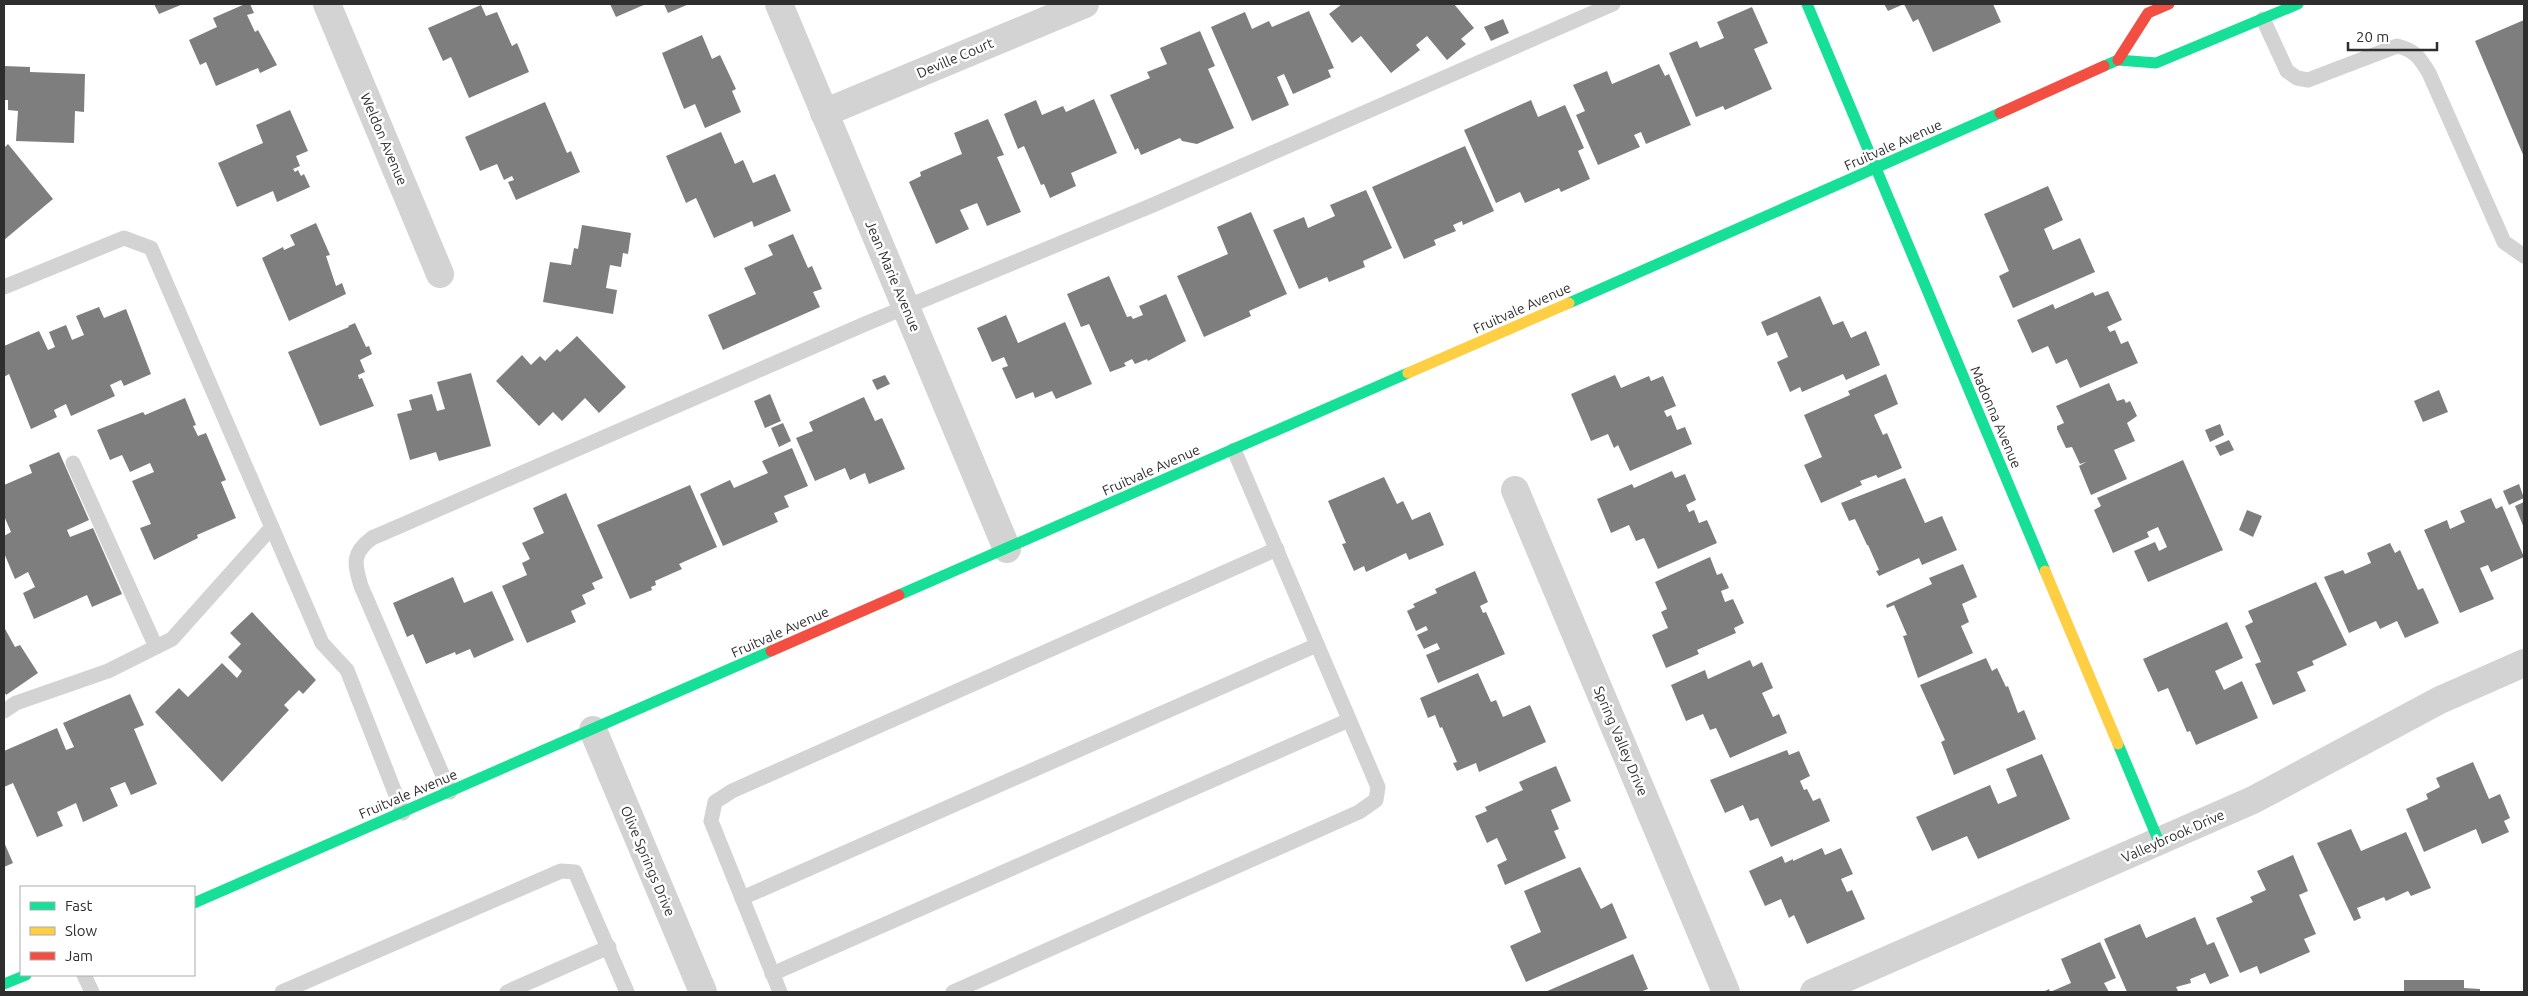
<svg xmlns="http://www.w3.org/2000/svg" width="2528" height="996" font-family="Ubuntu,sans-serif">
<style>
.building{fill:#7e7e7e}
.lines{fill:none;stroke-linecap:round;stroke-linejoin:round}
.lane{stroke:#d3d3d3;stroke-width:15}
.street{stroke:#d3d3d3;stroke-width:28}
.fast{stroke:#16e098;stroke-width:11}
.slow{stroke:#ffcf43;stroke-width:11}
.jam{stroke:#f24e42;stroke-width:11}
.labels{text-anchor:middle;stroke-width:5;stroke-linejoin:round;paint-order:stroke}
.street-label{font-size:14px;fill:#2e2e2e;stroke:#fff}
</style>
<rect width="100%" height="100%" fill="#fff"/>
<!-- building -->
<g class="building">
<polygon points="154,4 183,4 159,14"/>
<polygon points="245,4 250,4 254,13 247,15 255,32 258,30 277,65 260,73 258,68 216,86 206,62 200,65 189,40 217,27 213,18"/>
<polygon points="610,4 646,4 616,17"/>
<polygon points="664,4 689,4 668,13"/>
<polygon points="1342,4 1454,4 1474,28 1461,39 1466,44 1447,60 1427,36 1416,45 1420,50 1391,73 1361,36 1352,43 1329,14"/>
<polygon points="1884,4 1993,4 2001,22 1933,52 1918,19 1913,22 1904,4 1888,11"/>
<polygon points="481,5 486,16 497,12 512,46 517,43 529,72 469,98 451,57 443,61 428,28"/>
<polygon points="1752,7 1768,43 1754,49 1772,89 1725,110 1723,106 1696,117 1669,53 1697,41 1700,48 1724,38 1717,22"/>
<polygon points="1309,11 1334,68 1328,70 1331,77 1293,94 1284,74 1277,77 1289,105 1252,121 1211,27 1245,12 1252,29 1269,21 1272,27"/>
<polygon points="1503,19 1509,33 1491,41 1484,27"/>
<polygon points="2524,20 2524,157 2475,41"/>
<polygon points="1200,31 1215,66 1208,69 1234,128 1197,144 1182,141 1180,138 1141,155 1138,148 1135,150 1110,95 1150,78 1147,72 1167,64 1160,48"/>
<polygon points="702,35 712,59 720,55 736,89 732,91 741,112 705,128 695,104 684,109 662,53"/>
<polygon points="1659,64 1665,76 1669,74 1691,125 1646,144 1641,132 1634,135 1640,147 1598,165 1576,115 1585,111 1573,85 1607,71 1612,84"/>
<polygon points="4,66 30,67 30,72 85,74 84,112 75,111 74,143 16,141 18,111 8,110 8,100 4,100"/>
<polygon points="1094,99 1117,153 1071,173 1076,186 1050,198 1044,184 1041,185 1024,146 1018,149 1004,114 1036,100 1042,115 1063,106 1066,112"/>
<polygon points="1531,100 1538,117 1565,105 1584,148 1578,151 1590,179 1561,192 1559,188 1525,203 1520,192 1496,203 1464,130"/>
<polygon points="545,102 567,153 571,151 580,172 516,200 508,182 514,180 512,176 504,180 497,164 480,171 465,137"/>
<polygon points="290,110 308,151 296,156 300,166 293,169 295,172 298,170 301,176 304,174 310,187 277,202 273,191 237,207 218,163 263,143 256,125"/>
<polygon points="988,119 1004,155 997,157 1021,212 987,226 977,203 960,210 969,229 936,244 909,182 921,176 920,172 962,154 954,133"/>
<polygon points="721,132 735,164 743,160 753,183 775,174 791,211 754,227 752,221 714,238 696,198 686,203 666,156"/>
<polygon points="8,144 53,199 4,240 4,148"/>
<polygon points="1465,146 1494,211 1463,225 1462,221 1453,225 1456,231 1434,240 1436,245 1404,259 1372,187"/>
<polygon points="2048,186 2063,220 2044,229 2053,250 2080,238 2095,272 2013,308 1999,276 2009,271 1984,214"/>
<polygon points="1366,190 1392,248 1363,261 1365,267 1329,282 1327,277 1299,289 1273,230 1304,217 1308,228 1335,216 1330,205"/>
<polygon points="1251,212 1287,294 1249,311 1251,316 1204,337 1177,276 1228,254 1217,227"/>
<polygon points="316,223 330,255 326,256 336,286 342,283 346,294 289,321 262,258 283,247 284,250 295,245 290,235"/>
<polygon points="582,225 631,233 628,254 623,253 621,267 610,265 606,288 617,290 613,314 543,302 550,262 571,265 574,248 578,249"/>
<polygon points="793,234 808,268 812,266 822,289 813,292 820,307 723,350 708,315 756,294 744,268 773,255 768,245"/>
<polygon points="1109,276 1127,317 1131,316 1133,319 1143,315 1139,306 1166,294 1186,341 1148,361 1147,359 1135,364 1132,359 1124,363 1126,366 1110,372 1089,324 1081,327 1067,294"/>
<polygon points="2108,291 2122,320 2107,327 2110,332 2115,330 2121,344 2128,341 2138,363 2080,388 2067,359 2056,364 2048,346 2032,353 2017,320 2053,304 2055,309 2093,292 2095,296"/>
<polygon points="1820,296 1833,325 1843,321 1851,338 1866,331 1880,365 1846,380 1843,374 1802,392 1800,387 1790,392 1777,362 1788,357 1777,332 1767,336 1761,322"/>
<polygon points="99,307 104,318 126,309 151,374 124,386 121,380 110,385 115,396 71,416 66,404 54,410 57,417 31,429 9,374 4,377 4,346 39,331 48,350 55,347 49,332 66,325 72,340 84,335 76,316"/>
<polygon points="1006,315 1018,343 1065,322 1092,384 1056,399 1052,391 1035,398 1033,392 1016,399 1002,368 1008,366 1004,357 992,362 977,328"/>
<polygon points="355,323 366,347 369,346 372,354 360,360 365,372 358,375 359,379 362,378 374,406 320,426 288,352 349,327 348,326"/>
<polygon points="577,336 626,387 599,413 585,398 562,421 553,412 539,426 496,381 522,355 531,365 540,356 545,361 557,349 560,352"/>
<polygon points="471,373 491,446 439,461 436,452 410,460 397,414 412,410 409,400 432,394 437,411 445,409 437,382"/>
<polygon points="1886,374 1898,404 1874,415 1883,435 1887,433 1902,468 1878,478 1876,475 1860,481 1862,485 1821,503 1804,465 1822,457 1804,415 1850,395 1848,391"/>
<polygon points="885,375 890,384 877,390 872,380"/>
<polygon points="1615,375 1621,388 1649,376 1651,381 1663,376 1676,406 1664,411 1667,417 1671,415 1677,430 1685,427 1692,444 1630,471 1618,445 1614,448 1608,434 1591,441 1571,394"/>
<polygon points="2109,383 2117,401 2124,399 2126,403 2130,401 2137,416 2127,423 2135,441 2114,450 2127,479 2091,495 2079,466 2086,462 2080,464 2072,447 2066,448 2057,429 2057,426 2064,423 2056,406"/>
<polygon points="2439,390 2448,412 2423,422 2414,401"/>
<polygon points="770,394 781,421 765,428 754,401"/>
<polygon points="864,397 875,421 882,418 905,469 869,484 865,473 850,480 845,468 815,481 796,438 813,431 809,422"/>
<polygon points="185,398 196,425 193,426 198,436 206,433 226,480 221,482 236,518 197,535 198,538 154,560 140,528 151,524 132,481 154,472 150,463 130,472 122,455 110,460 97,430 143,412 145,415"/>
<polygon points="783,423 791,441 779,447 771,428"/>
<polygon points="2220,424 2224,435 2210,442 2205,430"/>
<polygon points="2229,440 2234,450 2220,456 2215,446"/>
<polygon points="792,448 808,486 784,496 789,507 774,513 778,522 723,546 700,494 730,480 734,488 768,473 762,461"/>
<polygon points="59,452 89,520 67,530 70,537 93,528 122,594 92,607 87,595 34,619 23,593 35,587 28,572 15,579 4,553 4,536 11,532 4,516 4,485 32,473 29,465"/>
<polygon points="2183,460 2223,550 2148,582 2134,551 2155,542 2159,551 2167,547 2158,527 2147,532 2149,537 2113,553 2094,510 2101,506 2097,498"/>
<polygon points="1672,471 1675,478 1685,474 1696,500 1686,505 1689,512 1694,510 1699,523 1707,520 1717,543 1658,569 1644,538 1636,541 1629,525 1611,533 1597,499 1632,484 1634,488"/>
<polygon points="1384,477 1397,504 1403,501 1412,520 1430,512 1444,545 1409,560 1406,553 1366,572 1364,566 1354,571 1342,544 1346,543 1328,501"/>
<polygon points="1905,478 1925,523 1942,516 1957,550 1922,565 1919,558 1879,576 1876,571 1879,570 1868,545 1867,545 1855,519 1849,521 1841,503"/>
<polygon points="2519,484 2524,498 2509,505 2503,491"/>
<polygon points="690,485 717,547 679,564 682,569 655,581 656,585 651,587 652,590 630,599 597,525"/>
<polygon points="566,493 603,578 592,583 595,589 582,595 586,604 571,611 576,622 527,643 502,586 527,575 522,563 530,559 522,543 544,533 533,508"/>
<polygon points="2491,498 2496,509 2502,506 2524,557 2491,572 2488,565 2480,568 2494,599 2460,613 2424,530 2447,520 2450,529 2465,522 2460,511"/>
<polygon points="2524,502 2524,528 2515,506"/>
<polygon points="2247,510 2262,516 2253,537 2239,530"/>
<polygon points="2390,543 2395,553 2400,550 2418,590 2423,588 2439,623 2405,638 2397,621 2380,629 2376,621 2349,633 2324,577 2343,570 2345,574 2371,563 2367,553"/>
<polygon points="1710,557 1717,575 1722,573 1729,588 1721,591 1725,602 1733,599 1744,623 1734,628 1736,633 1697,650 1699,654 1666,668 1652,635 1668,628 1661,612 1667,609 1655,582"/>
<polygon points="1963,564 1977,597 1962,604 1969,622 1961,626 1973,653 1918,678 1903,636 1907,635 1894,605 1887,608 1886,605 1932,584 1929,578"/>
<polygon points="1475,571 1488,602 1480,606 1483,613 1486,612 1505,654 1438,683 1426,655 1440,649 1437,643 1424,649 1417,635 1428,630 1426,626 1416,631 1407,611 1415,607 1413,604 1437,593 1435,589"/>
<polygon points="453,577 464,603 492,591 514,640 474,658 470,649 456,655 455,652 426,664 413,634 407,637 393,603"/>
<polygon points="2316,582 2347,645 2312,661 2314,665 2297,672 2306,691 2273,705 2255,664 2261,662 2245,626 2253,622 2248,611"/>
<polygon points="252,612 316,680 303,694 299,690 284,705 289,710 222,782 155,712 179,688 188,697 222,663 237,678 242,671 228,657 241,644 230,633"/>
<polygon points="2227,622 2243,658 2215,671 2224,690 2242,681 2258,718 2196,745 2190,731 2187,732 2168,688 2158,692 2143,659"/>
<polygon points="4,627 15,647 20,645 38,673 6,695 4,691"/>
<polygon points="1986,658 1992,671 1997,668 2006,687 2008,686 2018,713 2024,710 2036,739 1954,775 1941,742 1945,740 1920,685"/>
<polygon points="1750,660 1753,667 1762,662 1773,688 1762,693 1773,717 1779,714 1787,733 1730,758 1716,728 1710,730 1703,714 1686,721 1671,685 1705,670 1708,679"/>
<polygon points="1478,673 1491,702 1496,700 1503,717 1530,705 1546,742 1479,772 1476,763 1457,771 1453,763 1457,762 1442,727 1440,728 1435,715 1428,718 1420,698"/>
<polygon points="130,694 144,725 134,729 157,784 131,795 125,782 110,788 118,806 83,822 76,803 57,812 63,826 37,837 13,783 4,787 4,751 57,728 66,750 74,747 63,723"/>
<polygon points="1787,750 1789,755 1799,751 1810,776 1800,781 1804,790 1807,789 1813,801 1820,798 1830,821 1771,847 1758,818 1750,821 1743,805 1725,813 1710,780"/>
<polygon points="2042,754 2070,819 1978,859 1967,836 1932,851 1916,817 1990,785 1998,804 2017,796 2006,769"/>
<polygon points="2473,762 2489,799 2500,794 2510,818 2504,821 2509,832 2482,844 2476,829 2424,852 2406,809 2428,799 2426,794 2440,787 2436,778"/>
<polygon points="1556,766 1571,801 1551,810 1559,829 1554,831 1566,858 1505,885 1497,865 1507,860 1497,838 1487,843 1475,816 1487,811 1485,807 1523,790 1519,782"/>
<polygon points="2351,829 2361,851 2406,832 2431,888 2411,896 2408,891 2386,901 2384,897 2357,908 2361,918 2354,921 2317,843"/>
<polygon points="4,842 13,863 4,867"/>
<polygon points="1822,848 1825,855 1841,848 1853,874 1841,879 1847,892 1852,890 1865,919 1807,944 1794,915 1789,918 1781,899 1765,906 1749,871 1782,856 1785,863 1793,859 1793,861"/>
<polygon points="2293,855 2308,891 2299,895 2316,934 2304,939 2310,952 2260,974 2257,966 2240,973 2216,918 2253,902 2250,897 2266,890 2257,871"/>
<polygon points="1580,867 1601,909 1612,903 1627,938 1526,982 1510,946 1541,932 1524,891"/>
<polygon points="2195,917 2207,945 2214,942 2229,976 2210,984 2205,973 2190,979 2191,983 2176,987 2178,991 2175,992 2127,992 2104,939 2140,924 2146,938"/>
<polygon points="2100,942 2116,978 2104,983 2109,992 2043,992 2049,989 2050,992 2071,983 2061,959"/>
<polygon points="1633,954 1648,989 1640,992 1545,992"/>
<polygon points="2404,980 2464,980 2464,988 2480,989 2480,992 2404,992"/>
</g>
<g class="lines">
<!-- lane -->
<g class="lane">
<path d="M 2263,19 L 2287,71 L 2297,78 L 2308,80 L 2397,46 C 2415,50 2420,58 2429,73 L 2504,242 L 2524,256"/>
<polyline points="4,287 124,238 151,248 322,643 347,670 403,813"/>
<polyline points="73,463 156,647"/>
<polyline points="4,711 16,703 108,671 172,639 272,527"/>
<path d="M 450,792 L 361,586 C 354,563 352,553 372,538 L 865,324 L 1153,205 L 1613,4"/>
<polyline points="742,898 1317,645"/>
<polyline points="772,974 1349,720"/>
<polyline points="84,975 92,992"/>
<polyline points="282,992 561,871 575,872 627,992"/>
<polyline points="507,992 609,947"/>
<polyline points="780,992 711,821 715,802 732,791 1277,549"/>
<polyline points="953,992 1359,812 1376,800 1378,787 1234,450"/>
</g>
<!-- street -->
<g class="street">
<polyline points="327,4 440,274"/>
<polyline points="779,4 1007,549"/>
<polyline points="824,113 1085,4"/>
<polyline points="1515,490 1726,992"/>
<polyline points="593,730 703,992"/>
<polyline points="1814,992 2253,800 2440,700 2524,663"/>
</g>
<!-- fast -->
<g class="fast">
<polyline points="1807,4 2045,571"/>
<polyline points="2104,66 2118,60 2156,63 2298,4"/>
<polyline points="1569,303 2000,113"/>
<polyline points="899,595 1408,373"/>
<polyline points="2118,744 2159,842"/>
<polyline points="194,903 771,651"/>
<polyline points="4,984 26,975"/>
</g>
<!-- slow -->
<g class="slow">
<polyline points="1408,373 1569,303"/>
<polyline points="2045,571 2118,744"/>
</g>
<!-- jam -->
<g class="jam">
<polyline points="2118,60 2148,13 2169,4"/>
<polyline points="2000,113 2104,66"/>
<polyline points="771,651 899,595"/>
</g>
</g>
<g class="labels">
<!-- street labels -->
<g class="street-label">
<text transform="translate(955 58) rotate(-23)" y="5">Deville Court</text>
<text transform="translate(384 139) rotate(67)" y="5">Weldon Avenue</text>
<text transform="translate(1893 145) rotate(-24)" y="5">Fruitvale Avenue</text>
<text transform="translate(893 276) rotate(67)" y="5">Jean Marie Avenue</text>
<text transform="translate(1522 308) rotate(-24)" y="5">Fruitvale Avenue</text>
<text transform="translate(1996 417) rotate(67)" y="5">Madonna Avenue</text>
<text transform="translate(1151 470) rotate(-24)" y="5">Fruitvale Avenue</text>
<text transform="translate(780 632) rotate(-24)" y="5">Fruitvale Avenue</text>
<text transform="translate(1621 741) rotate(67)" y="5">Spring Valley Drive</text>
<text transform="translate(408 794) rotate(-23)" y="5">Fruitvale Avenue</text>
<text transform="translate(2173 836) rotate(-24)" y="5">Valleybrook Drive</text>
<text transform="translate(648 861) rotate(67)" y="5">Olive Springs Drive</text>
</g>
</g>
<!-- border -->
<rect width="2528" height="996" fill="none" stroke="#2e2e2e" stroke-width="10"/>
<!-- legend -->
<rect x="20" y="886" width="175" height="90" fill="#ffffff" stroke="#ababab"/>
<rect x="30" y="902" width="25" height="8" fill="#16e098" stroke="#ababab"/>
<text x="65" y="911" font-size="15" fill="#2e2e2e">Fast</text>
<rect x="30" y="927" width="25" height="8" fill="#ffcf43" stroke="#ababab"/>
<text x="65" y="936" font-size="15" fill="#2e2e2e">Slow</text>
<rect x="30" y="952" width="25" height="8" fill="#f24e42" stroke="#ababab"/>
<text x="65" y="961" font-size="15" fill="#2e2e2e">Jam</text>
<!-- scale -->
<path d="M2348 42v8h89v-8" fill="none" stroke="#2e2e2e" stroke-width="2.5"/>
<text x="2356" y="42" font-size="15" fill="#2e2e2e" stroke="#ffffff" stroke-width="4" paint-order="stroke">20 m</text>
</svg>
